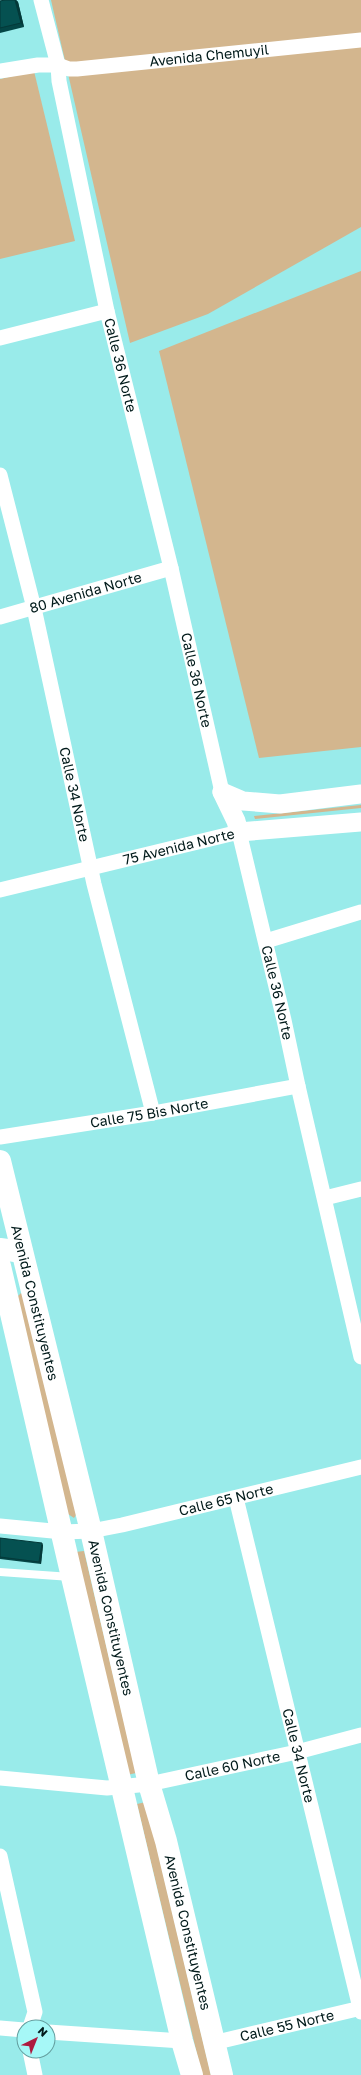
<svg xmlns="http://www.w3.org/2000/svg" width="361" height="2075" font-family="'Golos Text',sans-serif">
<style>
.green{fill:#d3b68e}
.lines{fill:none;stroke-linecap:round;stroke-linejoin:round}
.service{stroke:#fff;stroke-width:8}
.minor{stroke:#fff;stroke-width:15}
.tertiary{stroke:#fff;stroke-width:19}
.secondary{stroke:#fff;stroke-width:22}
.wall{fill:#044646}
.shaded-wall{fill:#043939}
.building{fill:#055151;stroke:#043939}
.labels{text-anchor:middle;stroke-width:4;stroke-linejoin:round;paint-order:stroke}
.street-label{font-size:14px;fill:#011a1a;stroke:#a6f8f7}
</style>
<rect width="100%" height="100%" fill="#99ebea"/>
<!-- green -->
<g class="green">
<polygon points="51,0 361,0 361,227 208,314 130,343"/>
<polygon points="34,71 75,241 0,259 0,79"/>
<polygon points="361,271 361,747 259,758 159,351"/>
<polygon points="361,805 361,808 255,819 254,816"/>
<polygon points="21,1293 26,1298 78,1512 74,1518 68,1514 16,1298"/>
<polygon points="84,1551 136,1773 127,1775 75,1552"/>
<polygon points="146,1802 211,2075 202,2075 137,1804"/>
</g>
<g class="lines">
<!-- service -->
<polyline class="service" points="0,1572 71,1577"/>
<!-- minor -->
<g class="minor">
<path id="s1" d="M 41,0 L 58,65 L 59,81 L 107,311 L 171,568 L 222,792"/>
<path id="s2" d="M 0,71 L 38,65 L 58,65 L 69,69 L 77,69 L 361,40"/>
<polyline points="0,338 107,311"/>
<path id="s3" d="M 0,475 L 34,608 L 94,884 L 153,1113"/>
<path id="s4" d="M 0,617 L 171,568"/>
<path id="s5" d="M 0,890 L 239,832 L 284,1020 L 298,1086 L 361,1357"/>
<polyline points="266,941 361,912"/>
<path id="s6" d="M 0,1137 L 153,1113 L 298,1086"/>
<polyline points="325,1198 361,1189"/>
<path id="s7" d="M 236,1498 L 361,2012"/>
<path id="s8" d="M 0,1526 L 63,1532 L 91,1531 L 122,1525 L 361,1467"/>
<path id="s9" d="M 0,1778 L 107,1788 L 149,1784 L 297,1752 L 361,1735"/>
<polyline points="0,1856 35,2012 30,2027"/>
<polyline points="0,2028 24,2030"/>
<polyline points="48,2032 182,2041"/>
<path id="s10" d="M 213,2043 L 361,2008"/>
<polyline points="30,2051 35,2075"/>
</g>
<!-- tertiary -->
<g class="tertiary">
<polyline points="222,792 236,821 239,832 361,822"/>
<polyline points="222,792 243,801 280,804 361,794"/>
</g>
<!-- secondary -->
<g class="secondary">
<path id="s11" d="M 0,1161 L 91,1531 L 149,1784 L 166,1841 L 222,2075"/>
<polyline points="0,1249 22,1252"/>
<polyline points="0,1266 72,1577 182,2041 192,2075"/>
</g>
</g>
<!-- wall -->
<g class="wall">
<polygon points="5,0 16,0 18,2 24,27 0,33 0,1"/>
<polygon points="0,1538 43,1545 41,1564 0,1559"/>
</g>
<!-- shaded-wall -->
<g class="shaded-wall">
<polygon points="15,0 16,0 18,2 24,27 21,23"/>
<polygon points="42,1543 43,1545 41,1564 39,1562"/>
</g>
<!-- building -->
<g class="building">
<polygon points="5,0 15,0 21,23 0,28 0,1"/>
<polygon points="0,1538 42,1543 39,1562 0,1557"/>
</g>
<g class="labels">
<!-- street labels -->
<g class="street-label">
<text dy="5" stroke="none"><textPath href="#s2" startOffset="211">Avenida Chemuyil</textPath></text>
<text dy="5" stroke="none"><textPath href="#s1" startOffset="374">Calle 36 Norte</textPath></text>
<text dy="5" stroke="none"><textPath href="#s4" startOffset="89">80 Avenida Norte</textPath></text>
<text dy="5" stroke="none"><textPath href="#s1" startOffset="698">Calle 36 Norte</textPath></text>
<text dy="5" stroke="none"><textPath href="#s3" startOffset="328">Calle 34 Norte</textPath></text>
<text dy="5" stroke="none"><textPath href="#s5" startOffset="184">75 Avenida Norte</textPath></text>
<text dy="5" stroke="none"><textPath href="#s5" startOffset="411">Calle 36 Norte</textPath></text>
<text dy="5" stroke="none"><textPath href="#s6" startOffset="151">Calle 75 Bis Norte</textPath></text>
<text dy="5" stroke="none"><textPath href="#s11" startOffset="146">Avenida Constituyentes</textPath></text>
<text dy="5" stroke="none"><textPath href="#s8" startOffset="230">Calle 65 Norte</textPath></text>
<text dy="5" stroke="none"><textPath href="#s11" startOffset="470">Avenida Constituyentes</textPath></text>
<text dy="5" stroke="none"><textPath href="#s7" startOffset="265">Calle 34 Norte</textPath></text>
<text dy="5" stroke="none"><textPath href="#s9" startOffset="235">Calle 60 Norte</textPath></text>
<text dy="5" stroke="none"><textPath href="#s11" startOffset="794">Avenida Constituyentes</textPath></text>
<text dy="5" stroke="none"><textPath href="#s10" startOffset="76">Calle 55 Norte</textPath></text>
</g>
</g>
<!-- north arrow -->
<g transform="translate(36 2039) rotate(43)"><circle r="19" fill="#a6f8f7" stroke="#649f9f"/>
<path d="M0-3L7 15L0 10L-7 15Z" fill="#ae1a3f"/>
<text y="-6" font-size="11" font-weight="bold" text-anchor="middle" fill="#011a1a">N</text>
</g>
</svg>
